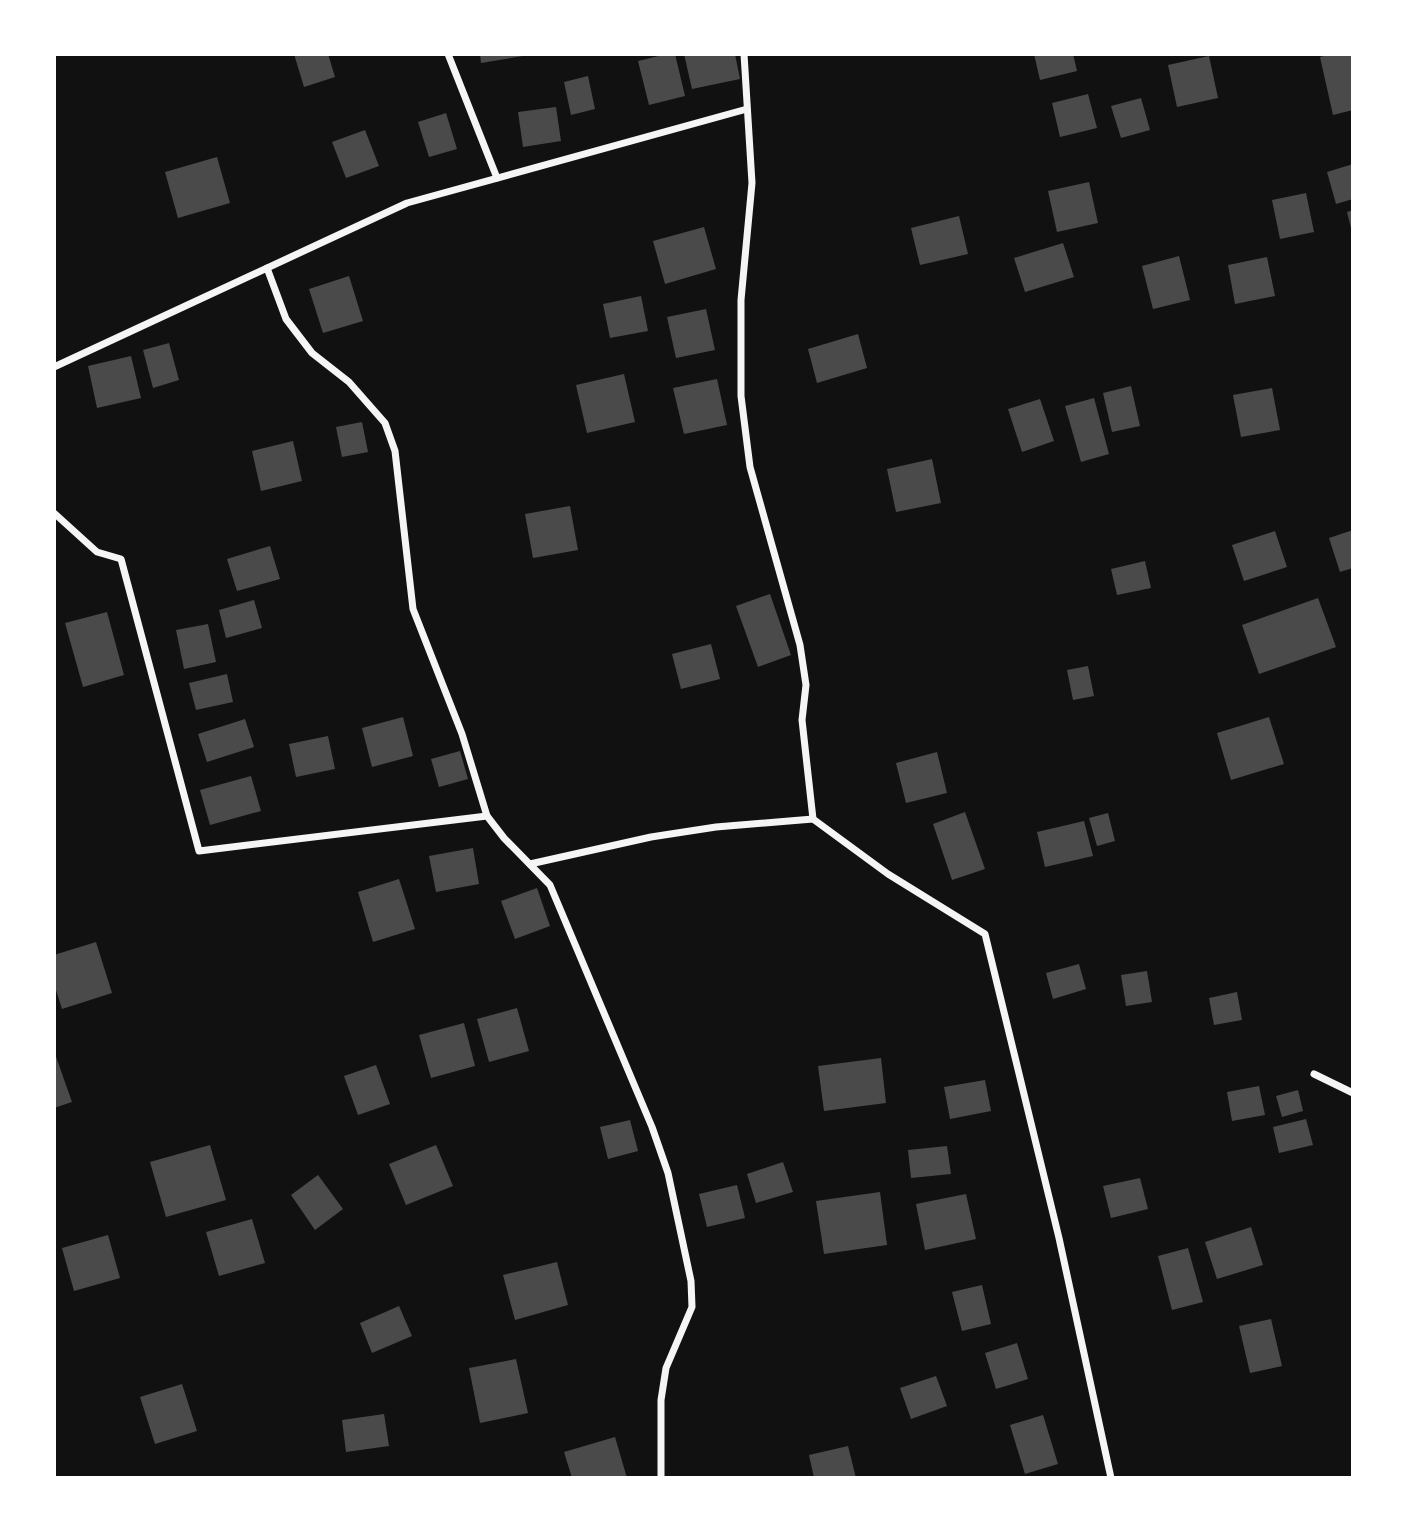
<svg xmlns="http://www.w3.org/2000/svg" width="1407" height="1532" font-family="'Space Grotesk',sans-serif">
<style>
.building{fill:#4a4a4a}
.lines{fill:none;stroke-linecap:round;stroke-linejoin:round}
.minor{stroke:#f5f5f5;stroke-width:7}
</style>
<rect width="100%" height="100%" fill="#111"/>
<!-- building -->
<g class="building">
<polygon points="294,54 328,54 335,77 304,87"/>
<polygon points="480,54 523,54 523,56 481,63"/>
<polygon points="667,54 675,54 685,96 649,105 638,61"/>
<polygon points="684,54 735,54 740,79 692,89"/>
<polygon points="1034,54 1073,54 1077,71 1040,80"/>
<polygon points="1332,54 1353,54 1353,110 1333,115 1320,57"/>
<polygon points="1209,56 1218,98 1177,107 1168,65"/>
<polygon points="588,76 595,109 571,115 564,82"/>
<polygon points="1088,94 1097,128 1060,137 1052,103"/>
<polygon points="1141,98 1150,130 1121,138 1111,106"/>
<polygon points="556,107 561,141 523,147 518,112"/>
<polygon points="446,113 457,149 429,157 418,122"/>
<polygon points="365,130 379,166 346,178 332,142"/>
<polygon points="217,157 230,203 178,218 165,172"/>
<polygon points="1353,164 1353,199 1336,204 1327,172"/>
<polygon points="1089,182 1098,223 1057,232 1048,191"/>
<polygon points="1306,193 1314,232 1280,239 1272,200"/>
<polygon points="1353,210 1353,232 1352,232 1347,212"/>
<polygon points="959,216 968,254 920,265 911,228"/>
<polygon points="704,227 716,269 665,284 653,241"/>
<polygon points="1063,243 1074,277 1025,292 1014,258"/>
<polygon points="1179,256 1190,300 1153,309 1142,266"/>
<polygon points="1267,257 1275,296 1235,304 1228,265"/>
<polygon points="349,276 363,321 323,333 309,289"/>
<polygon points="641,296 648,331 610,338 603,304"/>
<polygon points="706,309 715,350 676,358 667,317"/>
<polygon points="858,334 867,368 817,383 808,349"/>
<polygon points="169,343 179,380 153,388 143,350"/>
<polygon points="131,356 141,398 97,408 88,366"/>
<polygon points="624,374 635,422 587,433 576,385"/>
<polygon points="717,379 727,425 684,434 673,388"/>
<polygon points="1131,386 1140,426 1112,432 1103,393"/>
<polygon points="1272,388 1280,430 1241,437 1233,395"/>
<polygon points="1094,398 1109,454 1081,462 1065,406"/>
<polygon points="1040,399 1054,441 1022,452 1008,409"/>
<polygon points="362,422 368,452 342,457 336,427"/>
<polygon points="293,441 302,481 261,491 252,451"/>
<polygon points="932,459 941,503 896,512 887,469"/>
<polygon points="570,506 578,550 533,558 525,514"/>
<polygon points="1353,530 1353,568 1340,572 1329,538"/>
<polygon points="1275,531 1287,567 1244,581 1232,545"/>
<polygon points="270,546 280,579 237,591 227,559"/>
<polygon points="1145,561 1151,588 1117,595 1111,569"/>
<polygon points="770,594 791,655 758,667 736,606"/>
<polygon points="1318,598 1336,647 1259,674 1242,625"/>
<polygon points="254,600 262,628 226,638 219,610"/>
<polygon points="107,612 124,675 83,687 65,623"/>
<polygon points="208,624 216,662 184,669 176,630"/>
<polygon points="711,644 720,679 681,689 672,654"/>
<polygon points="1088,666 1094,696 1073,700 1067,670"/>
<polygon points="227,674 233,702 196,710 189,683"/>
<polygon points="403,717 413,756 372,767 362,728"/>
<polygon points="1269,717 1284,764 1231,780 1217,733"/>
<polygon points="245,719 254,747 207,762 198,734"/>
<polygon points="328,736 335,769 296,777 289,744"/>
<polygon points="460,751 468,779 439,787 431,759"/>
<polygon points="937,752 947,793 906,803 896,763"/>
<polygon points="251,776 261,811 210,825 200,790"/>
<polygon points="965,812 985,869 952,880 933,824"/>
<polygon points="1108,813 1115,841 1097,846 1089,818"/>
<polygon points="1084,821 1093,856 1045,867 1037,832"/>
<polygon points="473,848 479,884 436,892 429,856"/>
<polygon points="399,879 415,929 373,942 358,892"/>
<polygon points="537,888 550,926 515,939 501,901"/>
<polygon points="96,942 112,993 62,1009 54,984 54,955"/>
<polygon points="1079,964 1086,989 1053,999 1046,973"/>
<polygon points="1147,971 1152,1002 1126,1006 1121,975"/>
<polygon points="1237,992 1242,1020 1214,1025 1209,998"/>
<polygon points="517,1008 529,1051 489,1062 477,1019"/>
<polygon points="464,1023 475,1066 431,1078 419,1035"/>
<polygon points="54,1051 72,1102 54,1108"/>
<polygon points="881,1058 886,1103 824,1111 818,1066"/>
<polygon points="376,1065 390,1104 358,1115 344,1076"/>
<polygon points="985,1080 991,1111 950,1119 944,1087"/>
<polygon points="1259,1086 1265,1115 1232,1121 1227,1092"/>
<polygon points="1298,1090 1303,1111 1282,1117 1276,1096"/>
<polygon points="1306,1119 1313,1145 1279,1153 1273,1127"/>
<polygon points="630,1120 638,1151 608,1159 600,1127"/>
<polygon points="210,1145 226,1200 166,1217 150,1162"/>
<polygon points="436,1145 453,1186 406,1205 389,1164"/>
<polygon points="947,1146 951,1174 911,1178 908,1150"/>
<polygon points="783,1162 793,1192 756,1203 747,1174"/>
<polygon points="318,1175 343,1209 315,1230 291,1195"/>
<polygon points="1140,1178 1148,1209 1111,1218 1103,1186"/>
<polygon points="737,1185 745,1218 707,1227 699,1194"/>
<polygon points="880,1192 887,1245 824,1254 816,1201"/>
<polygon points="966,1194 976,1239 925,1250 916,1204"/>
<polygon points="252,1219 265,1263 219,1276 206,1232"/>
<polygon points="1251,1227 1263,1265 1217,1279 1205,1242"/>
<polygon points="108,1235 120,1278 74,1291 62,1248"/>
<polygon points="1188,1248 1203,1302 1172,1310 1158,1256"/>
<polygon points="557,1262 568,1305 515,1320 503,1275"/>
<polygon points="982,1285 991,1324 962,1331 952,1292"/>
<polygon points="399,1306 412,1336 372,1353 360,1323"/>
<polygon points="1271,1319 1282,1366 1250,1373 1239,1326"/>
<polygon points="1017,1343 1028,1379 996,1389 985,1353"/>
<polygon points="516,1359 528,1413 480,1423 469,1368"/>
<polygon points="936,1376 947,1406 911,1419 900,1388"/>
<polygon points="182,1384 197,1431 155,1444 140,1397"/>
<polygon points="384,1414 389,1446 346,1452 342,1420"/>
<polygon points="1043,1415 1058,1464 1025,1474 1010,1425"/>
<polygon points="615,1437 627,1478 572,1478 564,1452"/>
<polygon points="848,1446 856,1478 814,1478 809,1455"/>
</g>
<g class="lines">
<!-- minor -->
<g class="minor">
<polyline points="448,54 497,178"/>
<polyline points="744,54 752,183 741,300 741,396 750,467 800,645 806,685 802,720 813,819 888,874 985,934 1059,1238 1111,1478"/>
<polyline points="267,268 286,319 312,353 349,382 385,423 395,451 413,609 462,734 487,816"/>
<polyline points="54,367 407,203 747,109"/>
<polyline points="54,513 97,552 121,559 199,851 487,816 504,838 550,885 652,1127 668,1173 691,1281 692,1307 666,1368 661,1400 661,1478"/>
<polyline points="530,864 651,837 716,827 813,819"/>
<polyline points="1314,1074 1353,1093"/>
</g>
</g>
<!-- border -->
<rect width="1407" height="1532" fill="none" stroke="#ffffff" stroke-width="112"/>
</svg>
